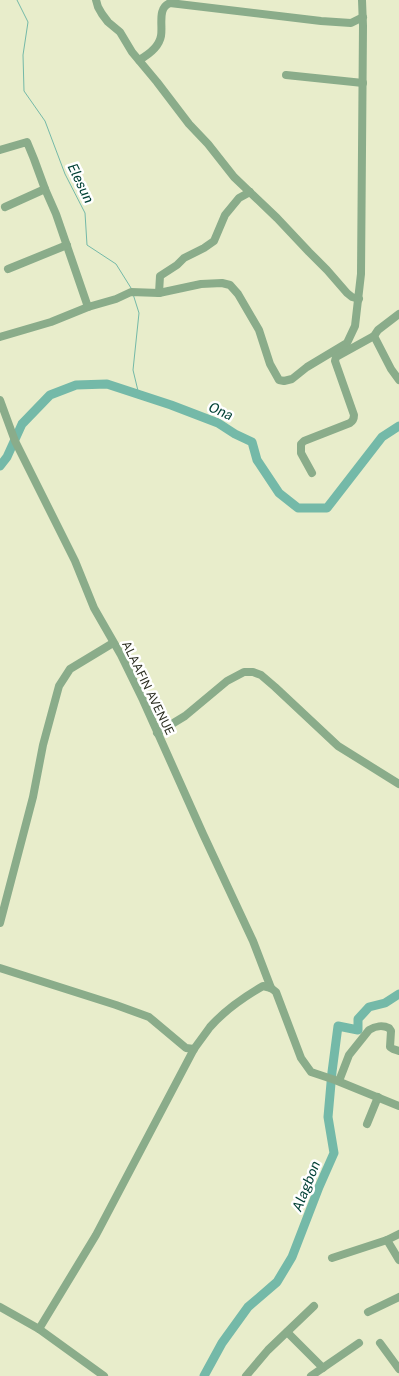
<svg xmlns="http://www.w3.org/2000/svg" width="399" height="1376" font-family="'Public Sans',sans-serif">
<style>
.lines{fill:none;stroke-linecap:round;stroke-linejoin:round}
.stream{stroke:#74b9a8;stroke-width:1}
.river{stroke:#74b9a8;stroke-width:9}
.minor{stroke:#8aac8a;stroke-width:8}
.labels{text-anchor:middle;stroke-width:5;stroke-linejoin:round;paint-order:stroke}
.street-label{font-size:12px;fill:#2b2d20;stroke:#fff}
.water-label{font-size:14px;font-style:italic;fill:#004035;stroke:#fff}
</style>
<rect width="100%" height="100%" fill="#e8edcb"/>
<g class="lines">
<!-- stream -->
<g class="stream">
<polyline points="17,0 28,22 23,55 24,91 45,121 65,174 85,213 87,245 116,264 131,288"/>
<polyline points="133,294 139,313 133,370 139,395"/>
</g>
<!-- river -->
<g class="river">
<polyline points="0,466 7,457 22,424 50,395 76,385 107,384 171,405 218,423 235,434 252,442 257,460 279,493 298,508 327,508 382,437 399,426"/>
<polyline points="204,1376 222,1343 248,1307 277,1282 292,1257 319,1187 334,1153 328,1117 332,1072 338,1026 358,1030 358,1019 369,1007 385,1003 399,994"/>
</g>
<!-- minor -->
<g class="minor">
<polyline points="96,0 98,7 102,14 108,22 120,32 132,52 157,82 189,124 208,144 234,177 277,218 309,252 327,270 347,293 352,297 359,299"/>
<path d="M 139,60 C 148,55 159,47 161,36 C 163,25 157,8 170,3 L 321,21 L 351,23 L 363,17"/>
<polyline points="286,75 363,83"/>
<polyline points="0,150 27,142 34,159 45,189 56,214 88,307"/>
<polyline points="5,207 45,189"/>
<polyline points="8,269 67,245"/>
<polyline points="159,293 160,276 177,265 184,258 204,248 214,241 225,215 239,198 250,192"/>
<polyline points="374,336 391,369 399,380"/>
<polyline points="0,337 51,322 88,307 116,299 131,292 159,293 201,284 222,283 230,285 238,294 259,330 270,364 279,380 284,381 292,379 307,367 347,343 355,326 361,274 363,26 362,0"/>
<polyline points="0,400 15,441 75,561 94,608 121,655 143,700 203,834 253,941 271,988"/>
<path d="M 312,473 L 301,453 L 301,444 L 304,441 L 350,423 C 353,421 354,419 354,415 L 335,361 L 336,357 L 374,336 L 378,330 L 399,314"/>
<polyline points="157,733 185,716 227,681 244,672 253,672 261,675 275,687 338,746 399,784"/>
<polyline points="0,923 33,797 43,745 59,686 70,669 113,643"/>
<polyline points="0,968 116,1005 149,1017 186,1048 194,1049"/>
<path d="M 339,1081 L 349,1055 L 369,1030 C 375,1026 383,1025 389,1028 L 391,1031 L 390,1047 L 393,1049 L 399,1051"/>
<polyline points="367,1124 378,1097"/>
<polyline points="387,1240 399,1260"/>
<polyline points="332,1258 387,1240 399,1234"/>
<polyline points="0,1307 39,1329 104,1376"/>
<polyline points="368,1312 399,1297"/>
<path d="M 39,1329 L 96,1235 L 194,1049 C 199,1042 205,1034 210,1027 C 225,1010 244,997 263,986 L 271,988 L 276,992 L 301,1058 L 311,1072 L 335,1080 L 399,1106"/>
<polyline points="287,1332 323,1368"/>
<polyline points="380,1343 399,1369"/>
<polyline points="246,1376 268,1350 314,1306"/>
<polyline points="311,1376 359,1343"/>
</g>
</g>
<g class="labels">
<!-- street labels -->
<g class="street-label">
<text transform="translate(148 688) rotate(64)" y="4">ALAAFIN AVENUE</text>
</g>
<!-- water labels -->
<g class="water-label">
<text transform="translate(81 183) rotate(64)" y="5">Elesun</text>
<text transform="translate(221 411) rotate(24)" y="5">Ona</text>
<text transform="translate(306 1186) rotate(-68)" y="5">Alagbon</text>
</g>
</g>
</svg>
